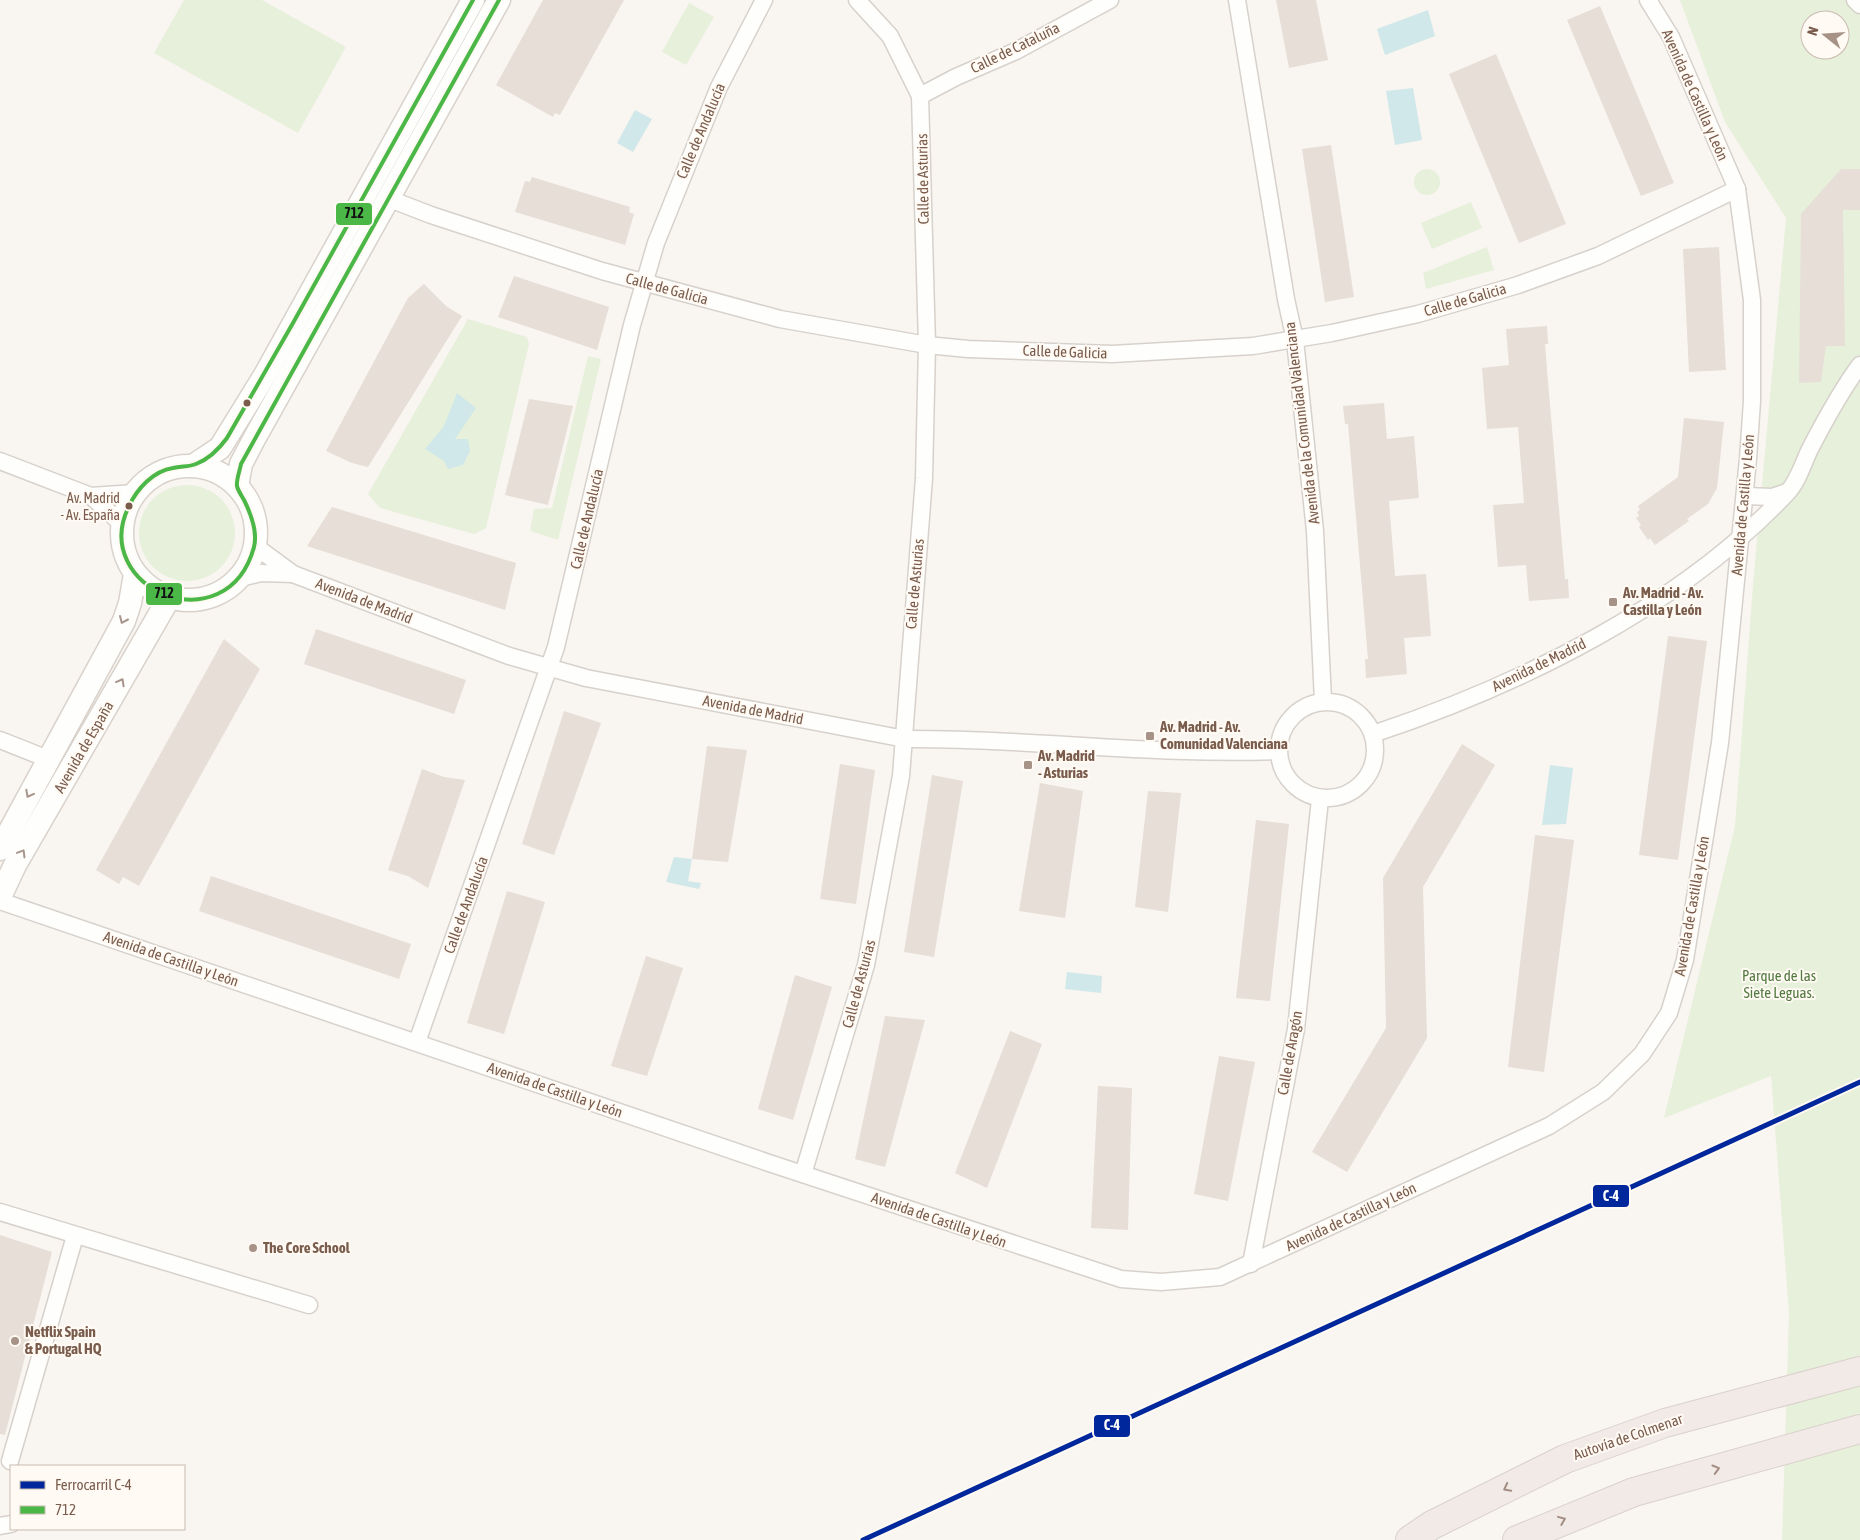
<svg xmlns="http://www.w3.org/2000/svg" width="1860" height="1540" font-family="'Asap Condensed',sans-serif">
<style>
.green{fill:#e7f0db;fill-rule:evenodd}
.water{fill:#d0e8ea}
.building{fill:#e6ded7}
.lines{fill:none;stroke-linecap:round;stroke-linejoin:round}
.street-casing{stroke:#d7d1cb;stroke-width:19}
.secondary-casing{stroke:#d9d2cb;stroke-width:25}
.highway-casing{stroke:#dad1cc;stroke-width:30}
.street{stroke:#fefefd;stroke-width:16}
.secondary{stroke:#fefefd;stroke-width:22}
.highway{stroke:#f2eae7;stroke-width:28}
.bus-1-casing{stroke:#fffaf3;stroke-width:8}
.bus-1{stroke:#4ab747;stroke-width:4}
.rail-1-casing{stroke:#fffaf3;stroke-width:9}
.rail-1{stroke:#00289c;stroke-width:5}
.oneway{stroke:#a8958b}
.oneway2{stroke:#a48e83}
.bus-dot{fill:#7a5c4d;stroke:#fffaf3;stroke-width:2}
.poi-dot{fill:#a69286;stroke:#fffaf3;stroke-width:2}
.labels{text-anchor:middle;stroke-width:4;stroke-linejoin:round;paint-order:stroke}
.bus-label{font-size:14px;fill:#7a5c4d;stroke:#fffaf3;text-anchor:end}
.street-label{font-size:15px;fill:#7a5c4d;stroke:#fffaf3}
.poi-label{font-size:15px;font-weight:bold;fill:#7a5c4d;stroke:#fffaf3;text-anchor:start}
.park-label{font-size:15px;fill:#537a41;stroke:#fffaf3}
.line-badge{stroke:#fffaf3;stroke-width:2}
.badge-label{font-size:14px;text-anchor:middle;font-weight:bold;fill:#fff}
.pale-badge-label{font-size:14px;text-anchor:middle;font-weight:bold;fill:#111}
</style>
<rect width="100%" height="100%" fill="#f9f5f0"/>
<!-- green -->
<g class="green">
<polygon points="184,0 262,0 346,47 298,133 154,53"/>
<path d="M 1680,0 L 1860,0 L 1860,1540 L 1782,1540 L 1789,1313 L 1771,1076 L 1664,1118 L 1735,826 L 1753,585 L 1786,218 L 1725,122 ZM 1810,20 L 1840,20 L 1840,50 L 1810,50 Z"/>
<polygon points="689,3 714,17 686,65 662,52"/>
<circle cx="1427" cy="182" r="13"/>
<polygon points="1471,202 1482,228 1432,249 1421,223"/>
<polygon points="1487,247 1494,270 1426,289 1423,273"/>
<polygon points="468,319 527,337 529,344 486,528 474,534 380,508 368,494"/>
<polygon points="588,356 601,359 558,540 530,531 534,509 552,508"/>
<circle cx="187" cy="533" r="48"/>
</g>
<!-- water -->
<g class="water">
<polygon points="1428,10 1435,36 1385,55 1377,29"/>
<polygon points="1413,88 1422,140 1395,145 1386,91"/>
<polygon points="635,110 652,119 633,152 617,143"/>
<polygon points="457,393 476,408 455,439 468,439 470,451 463,465 448,469 444,461 425,449 444,426"/>
<polygon points="1550,765 1573,768 1566,824 1542,825"/>
<polygon points="674,857 692,859 688,881 701,883 699,889 666,882"/>
<polygon points="1067,972 1102,976 1101,993 1065,989"/>
</g>
<!-- building -->
<g class="building">
<polygon points="543,0 624,0 560,115 555,113 553,117 496,85"/>
<polygon points="1276,0 1316,0 1328,60 1289,68"/>
<polygon points="1600,6 1674,183 1641,196 1567,20"/>
<polygon points="1496,54 1566,224 1519,243 1449,74"/>
<polygon points="1331,145 1354,297 1325,302 1302,149"/>
<polygon points="1841,169 1860,169 1860,210 1843,210 1845,346 1826,346 1821,382 1799,383 1801,214"/>
<polygon points="532,177 630,207 629,212 634,214 625,245 515,212 525,181 530,182"/>
<polygon points="1719,247 1726,370 1689,372 1683,249"/>
<polygon points="514,276 609,307 597,350 498,317"/>
<polygon points="424,284 446,306 462,316 368,467 352,463 326,451 408,298"/>
<polygon points="1547,326 1548,344 1545,344 1547,370 1565,579 1568,579 1569,598 1529,601 1526,565 1498,567 1493,505 1524,503 1518,427 1487,429 1482,368 1509,365 1506,329"/>
<polygon points="529,399 573,406 548,505 505,495"/>
<polygon points="1384,403 1387,439 1414,436 1419,498 1389,501 1395,576 1426,574 1431,636 1404,638 1407,674 1366,678 1365,659 1368,659 1348,424 1345,424 1343,406"/>
<polygon points="1684,418 1724,422 1717,488 1708,504 1687,519 1689,521 1655,545 1650,538 1648,540 1639,527 1641,525 1636,518 1639,516 1637,512 1640,510 1638,506 1678,477"/>
<polygon points="332,507 516,563 505,610 307,546"/>
<polygon points="316,629 466,680 454,714 304,664"/>
<polygon points="1668,636 1707,641 1678,860 1639,855"/>
<polygon points="224,639 260,669 139,886 123,877 119,884 96,870"/>
<polygon points="564,711 601,723 554,855 522,844"/>
<polygon points="1462,744 1495,765 1423,887 1427,1038 1347,1172 1312,1152 1386,1028 1383,878"/>
<polygon points="707,746 747,750 728,862 692,859"/>
<polygon points="840,764 875,770 856,904 820,899"/>
<polygon points="422,769 444,777 465,780 428,888 408,876 388,870"/>
<polygon points="932,775 963,781 934,957 904,952"/>
<polygon points="1040,783 1083,791 1065,918 1019,911"/>
<polygon points="1148,791 1181,793 1168,912 1135,907"/>
<polygon points="1256,820 1289,824 1270,1001 1236,998"/>
<polygon points="1535,835 1574,840 1544,1072 1508,1067"/>
<polygon points="211,876 411,944 399,979 199,911"/>
<polygon points="507,891 545,902 504,1034 467,1023"/>
<polygon points="646,956 683,968 647,1076 611,1066"/>
<polygon points="795,975 832,987 793,1120 758,1109"/>
<polygon points="885,1016 925,1020 885,1167 855,1159"/>
<polygon points="1010,1031 1042,1044 987,1188 955,1173"/>
<polygon points="1219,1056 1255,1062 1228,1201 1194,1194"/>
<polygon points="1098,1086 1132,1088 1128,1230 1091,1228"/>
<polygon points="0,1235 52,1252 5,1435 0,1434"/>
</g>
<g class="lines">
<!-- street casing -->
<g class="street-casing">
<g id="street">
<polyline points="1237,0 1286,299 1295,340 1315,531 1323,701"/>
<polyline points="1855,0 1860,5"/>
<polyline points="920,96 956,77 1016,51 1110,0"/>
<polyline points="387,198 431,215 602,271 780,319 927,345 968,349 1112,354 1253,346 1332,333 1418,314 1518,285 1598,256 1737,189"/>
<polyline points="0,461 91,496 122,524"/>
<polyline points="91,496 135,493"/>
<polyline points="1745,496 1772,497 1787,492"/>
<path d="M 255,546 L 293,574 L 509,656 L 586,678 L 905,739 C 1030,738 1154,756 1278,751"/>
<polyline points="240,578 261,573 293,574"/>
<circle cx="1327" cy="750" r="48"/>
<path d="M 1373,734 C 1520,685 1680,607 1787,493 C 1798,482 1803,463 1810,449 C 1825,420 1840,392 1860,365"/>
<polyline points="0,740 48,759"/>
<polyline points="0,901 769,1163 1121,1279 1161,1282 1220,1277 1549,1126 1603,1092 1642,1054 1669,1013 1685,960 1720,743 1748,459 1752,401 1752,300 1737,189 1671,37 1648,0"/>
<polyline points="417,1042 556,647 632,325 656,243 719,87 764,0"/>
<polyline points="803,1174 866,965 901,776 924,478 927,345 920,96 890,36 857,0"/>
<polyline points="0,1212 309,1305"/>
<polyline points="1251,1264 1296,1029 1320,799"/>
<polyline points="10,1461 75,1236"/>
<polyline points="0,1526 11,1524"/>
</g>
</g>
<!-- secondary casing -->
<g class="secondary-casing">
<g id="secondary">
<circle cx="189" cy="533" r="67"/>
<polyline points="193,466 220,448 265,375 473,0"/>
<polyline points="237,486 241,464 253,441 499,0"/>
<polyline points="0,849 124,621 130,603 135,574"/>
<polyline points="0,897 15,865 169,598"/>
</g>
</g>
<!-- highway casing -->
<g class="highway-casing">
<g id="highway">
<polyline points="1410,1540 1432,1525 1565,1459 1665,1423 1860,1371"/>
<polyline points="1517,1540 1634,1492 1860,1429"/>
</g>
</g>
<!-- street -->
<use href="#street" class="street"/>
<!-- secondary -->
<use href="#secondary" class="secondary"/>
<!-- highway -->
<use href="#highway" class="highway"/>
<!-- bus-1 casing -->
<g class="bus-1-casing">
<path id="bus-1" d="M 473,0 L 293,323 L 227,438 C 219,449 209,459 196,464 C 189,467 181,466 173,468 C 153,471 137,489 129,506 C 88,589 227,646 254,547 C 258,531 251,514 244,500 C 242,496 238,491 237,486 C 236,480 240,470 241,464 L 499,0"/>
</g>
<!-- bus-1 -->
<use href="#bus-1" class="bus-1"/>
<!-- rail-1 casing -->
<g class="rail-1-casing">
<polyline id="rail-1" points="863,1540 1860,1082"/>
</g>
<!-- rail-1 -->
<use href="#rail-1" class="rail-1"/>
</g>
<!-- one-way arrows -->
<defs><path id="oneway-chevron" d="M-2-3.5L2.5 0L-2 3.5" fill="none" stroke-width="1.6" stroke-linecap="round" stroke-linejoin="round" transform="scale(1.25)"/></defs>
<g class="oneway">
<use href="#oneway-chevron" transform="translate(123 620) rotate(114)"/>
<use href="#oneway-chevron" transform="translate(121 682) rotate(-61)"/>
<use href="#oneway-chevron" transform="translate(29 794) rotate(118)"/>
<use href="#oneway-chevron" transform="translate(22 853) rotate(-59)"/>
</g>
<g class="oneway2">
<use href="#oneway-chevron" transform="translate(1716 1469) rotate(-16)"/>
<use href="#oneway-chevron" transform="translate(1507 1488) rotate(153)"/>
<use href="#oneway-chevron" transform="translate(1562 1520) rotate(-22)"/>
</g>
<!-- markers -->
<g class="bus-dot">
<circle cx="247" cy="403" r="4.5"/>
<circle cx="129" cy="506" r="4.5"/>
</g>
<g class="poi-dot">
<rect x="1608" y="597" width="10" height="10" rx="2.5"/>
<rect x="1145" y="731" width="10" height="10" rx="2.5"/>
<rect x="1023" y="760" width="10" height="10" rx="2.5"/>
<circle cx="253" cy="1248" r="5"/>
<circle cx="15" cy="1341" r="5"/>
</g>
<g class="labels">
<!-- bus labels -->
<g class="bus-label">
<text x="120" y="503">Av. Madrid<tspan x="120" dy="17">- Av. España</tspan></text>
</g>
<!-- street labels -->
<g class="street-label">
<text transform="translate(1015 48) rotate(-26)" y="5">Calle de Cataluña</text>
<text transform="translate(1695 95) rotate(66)" y="5">Avenida de Castilla y León</text>
<text transform="translate(701 131) rotate(-67)" y="5">Calle de Andalucía</text>
<text transform="translate(923 179) rotate(-91)" y="5">Calle de Asturias</text>
<text transform="translate(667 289) rotate(15)" y="5">Calle de Galicia</text>
<text transform="translate(1465 300) rotate(-16)" y="5">Calle de Galicia</text>
<text transform="translate(1065 352) rotate(2)" y="5">Calle de Galicia</text>
<text transform="translate(1302 423) rotate(-97)" y="5">Avenida de la Comunidad Valenciana</text>
<text transform="translate(1743 505) rotate(-85)" y="5">Avenida de Castilla y León</text>
<text transform="translate(587 519) rotate(-77)" y="5">Calle de Andalucía</text>
<text transform="translate(915 584) rotate(-85)" y="5">Calle de Asturias</text>
<text transform="translate(364 601) rotate(21)" y="5">Avenida de Madrid</text>
<text transform="translate(1539 665) rotate(-26)" y="5">Avenida de Madrid</text>
<text transform="translate(753 710) rotate(11)" y="5">Avenida de Madrid</text>
<text transform="translate(84 747) rotate(-60)" y="5">Avenida de España</text>
<text transform="translate(466 905) rotate(-70)" y="5">Calle de Andalucía</text>
<text transform="translate(1692 906) rotate(-80)" y="5">Avenida de Castilla y León</text>
<text transform="translate(171 959) rotate(19)" y="5">Avenida de Castilla y León</text>
<text transform="translate(859 984) rotate(-75)" y="5">Calle de Asturias</text>
<text transform="translate(1290 1053) rotate(-80)" y="5">Calle de Aragón</text>
<text transform="translate(555 1090) rotate(19)" y="5">Avenida de Castilla y León</text>
<text transform="translate(1351 1217) rotate(-25)" y="5">Avenida de Castilla y León</text>
<text transform="translate(939 1220) rotate(19)" y="5">Avenida de Castilla y León</text>
<text transform="translate(1628 1437) rotate(-19)" y="5">Autovía de Colmenar</text>
</g>
<!-- poi labels -->
<g class="poi-label">
<text x="1623" y="598">Av. Madrid - Av.<tspan x="1623" dy="17">Castilla y León</tspan></text>
<text x="1160" y="732">Av. Madrid - Av.<tspan x="1160" dy="17">Comunidad Valenciana</tspan></text>
<text x="1038" y="761">Av. Madrid<tspan x="1038" dy="17">- Asturias</tspan></text>
<text x="263" y="1253">The Core School</text>
<text x="25" y="1337">Netflix Spain<tspan x="25" dy="17">&amp; Portugal HQ</tspan></text>
</g>
<!-- park labels -->
<g class="park-label">
<text x="1779" y="981">Parque de las<tspan x="1779" dy="17">Siete Leguas.</tspan></text>
</g>
</g>
<g class="line-badge">
<rect x="335" y="202" width="38" height="24" rx="5" fill="#4ab747"/>
<rect x="145" y="582" width="38" height="24" rx="5" fill="#4ab747"/>
<rect x="1592" y="1184" width="38" height="24" rx="5" fill="#00289c"/>
<rect x="1093" y="1414" width="38" height="24" rx="5" fill="#00289c"/>
</g>
<g class="badge-label">
<text x="1611" y="1201">C-4</text>
<text x="1112" y="1430">C-4</text>
</g>
<g class="pale-badge-label">
<text x="354" y="218">712</text>
<text x="164" y="598">712</text>
</g>
<!-- legend -->
<rect x="10" y="1465" width="175" height="65" fill="#fffaf3" stroke="#cabbb1"/>
<rect x="20" y="1481" width="25" height="8" fill="#00289c" stroke="#cabbb1"/>
<text x="55" y="1490" font-size="15" fill="#7a5c4d">Ferrocarril C-4</text>
<rect x="20" y="1506" width="25" height="8" fill="#4ab747" stroke="#cabbb1"/>
<text x="55" y="1515" font-size="15" fill="#7a5c4d">712</text>
<!-- north arrow -->
<g transform="translate(1825 35) rotate(287)"><circle r="24" fill="#fffaf3" stroke="#cabbb1"/>
<path d="M0-4L9 19L0 12L-9 19Z" fill="#a69286"/>
<text y="-8" font-size="14" font-weight="bold" text-anchor="middle" fill="#7a5c4d">N</text>
</g>
</svg>
